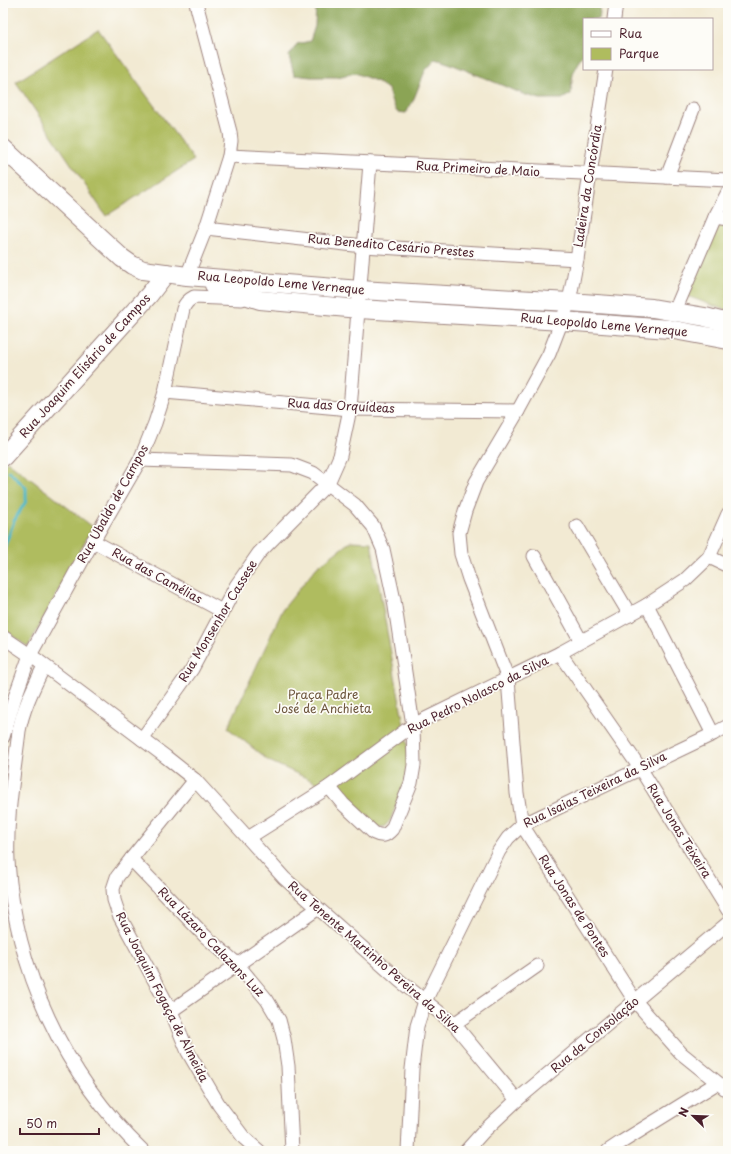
<svg xmlns="http://www.w3.org/2000/svg" width="731" height="1154" font-family="'Playpen Sans',sans-serif">
<style>
.green{fill:#afbc5e;stroke:#7c6e44}
.forest{fill:#8ba455;stroke:#6a6240}
.lines{fill:none;stroke-linecap:round;stroke-linejoin:round}
.stream{stroke:#4cb8c9;stroke-width:3}
.street-casing{stroke:#9e847f;stroke-width:15}
.secondary-casing{stroke:#9e847f;stroke-width:20}
.street{stroke:#fff;stroke-width:13}
.secondary{stroke:#fff;stroke-width:18}
.labels{text-anchor:middle;stroke-width:3.5;stroke-linejoin:round;paint-order:stroke}
.street-label{font-size:12px;fill:#4a1f2b;stroke:#fdfcf7}
.park-label{font-size:12px;fill:#6d563d;stroke:#fdfcf7}
</style>
<rect width="100%" height="100%" fill="#fdfcf7"/>
<filter id="ink" filterUnits="userSpaceOnUse"><feTurbulence type="fractalNoise" baseFrequency=".025" numOctaves="2"/><feDisplacementMap in="SourceGraphic" scale="8" xChannelSelector="R" yChannelSelector="G"/><feConvolveMatrix kernelMatrix="1 2 1 2 8 2 1 2 1" color-interpolation-filters="sRGB"/></filter>
<filter id="wash" filterUnits="userSpaceOnUse"><feTurbulence type="fractalNoise" baseFrequency=".012" numOctaves="4" result="noise"/><feDisplacementMap in="SourceGraphic" scale="16" xChannelSelector="R" yChannelSelector="G"/><feGaussianBlur stdDeviation="0.9" result="paint"/><feColorMatrix in="noise" values="0 0 0 0 0 0 0 0 0 0 0 0 0 0 0 0 0 1.4 0 .05"/><feComposite in="paint" operator="in"/></filter>
<g filter="url(#wash)">
<rect width="100%" height="100%" fill="#f2ead3"/>
<!-- green -->
<g class="green">
<polygon points="98,29 194,160 106,216 16,82"/>
<polygon points="714,224 728,227 728,311 684,295"/>
<polygon points="7,461 93,527 28,647 3,629 3,465"/>
<polygon points="351,541 371,542 410,759 407,775 391,819 385,826 377,828 322,785 269,761 228,728 283,609 317,567"/>
</g>
<!-- forest -->
<path class="forest" d="M 316,3 L 598,3 L 600,13 L 599,19 L 584,19 L 584,55 C 572,67 572,78 571,94 L 562,99 L 540,99 L 523,94 L 451,64 L 436,59 L 425,71 L 413,101 L 406,113 L 397,112 L 391,100 L 388,89 L 376,81 L 355,73 L 337,77 L 311,77 L 294,75 L 289,56 L 297,44 L 310,41 L 315,26 Z"/>
<g class="lines">
<!-- stream -->
<g class="stream">
<polyline points="3,312 4,312"/>
<polyline points="3,551 14,521 26,501 26,488 9,471"/>
</g>
</g>
</g>
<g filter="url(#ink)">
<g class="lines">
<!-- street casing -->
<g class="street-casing">
<g id="street">
<polyline points="614,19 616,3"/>
<polyline points="606,69 577,259 569,302 549,354 518,411 476,482 465,511 459,533 461,554 469,579 508,679 517,793 522,825 635,1001 681,1053 728,1091"/>
<polyline points="229,156 728,180"/>
<polyline points="667,177 693,109"/>
<polyline points="715,217 728,219"/>
<polyline points="206,228 363,246 577,259"/>
<polyline points="187,276 206,228 229,156 231,141 230,132 196,3"/>
<polyline points="674,313 715,217 728,192"/>
<polyline points="165,392 350,409 518,411"/>
<path d="M 140,460 L 292,465 L 313,473 L 355,505 L 373,526 L 383,549 L 394,600 L 413,725 L 414,765 L 411,783 L 392,829 C 386,836 382,837 374,833 L 343,804 L 329,787"/>
<polyline points="577,526 630,615"/>
<polyline points="93,541 222,611"/>
<polyline points="534,556 581,641"/>
<polyline points="709,557 728,566"/>
<polyline points="647,605 713,734"/>
<polyline points="3,637 37,660 166,757 195,780 248,838 284,878 400,981 454,1024 517,1100"/>
<polyline points="560,653 640,768 728,910"/>
<path d="M 44,666 C 34,687 23,708 19,731 C 14,774 6,817 8,861 C 15,969 64,1075 143,1151"/>
<path d="M 3,737 L 15,697 L 30,655 L 93,541 L 140,460 L 155,423 L 165,392 L 183,309 C 185,303 188,300 194,297 L 242,299"/>
<polyline points="142,739 192,669 236,586 259,553 328,483 340,456 350,409 370,163"/>
<polyline points="195,780 131,859 117,877 113,889 114,900 119,915 171,1011 188,1052 219,1105 244,1138 259,1151"/>
<polyline points="248,838 329,787 413,725 560,653 647,605 685,580 709,557 728,514"/>
<polyline points="131,859 205,936 237,964 267,1000 279,1020 284,1039 288,1066 292,1151"/>
<polyline points="171,1011 317,909"/>
<polyline points="454,1024 537,966"/>
<polyline points="408,1151 412,1069 417,1026 425,1001 499,851 508,838 522,825 713,734 728,726"/>
<polyline points="466,1151 483,1132 517,1100 728,923"/>
<polyline points="608,1151 620,1143 717,1083"/>
</g>
</g>
<!-- secondary casing -->
<g class="secondary-casing">
<g id="secondary">
<polyline points="3,148 122,258 132,265 143,270 187,276 360,290 569,302 652,308 705,317 728,323"/>
<polyline points="214,285 260,300 359,309 562,321 669,329 728,340"/>
<polyline points="3,457 149,295 166,273"/>
</g>
</g>
<!-- street -->
<use href="#street" class="street"/>
<!-- secondary -->
<use href="#secondary" class="secondary"/>
</g>
</g>
<g class="labels">
<!-- street labels -->
<g class="street-label">
<text transform="translate(478 169) rotate(3)" y="4">Rua Primeiro de Maio</text>
<text transform="translate(588 186) rotate(-81)" y="4">Ladeira da Concórdia</text>
<text transform="translate(391 246) rotate(5)" y="4">Rua Benedito Cesário Prestes</text>
<text transform="translate(281 283) rotate(5)" y="4">Rua Leopoldo Leme Verneque</text>
<text transform="translate(604 325) rotate(5)" y="4">Rua Leopoldo Leme Verneque</text>
<text transform="translate(85 366) rotate(-48)" y="4">Rua Joaquim Elisário de Campos</text>
<text transform="translate(341 406) rotate(3)" y="4">Rua das Orquídeas</text>
<text transform="translate(113 504) rotate(-61)" y="4">Rua Ubaldo de Campos</text>
<text transform="translate(157 576) rotate(29)" y="4">Rua das Camélias</text>
<text transform="translate(218 621) rotate(-59)" y="4">Rua Monsenhor Cassese</text>
<text transform="translate(478 695) rotate(-27)" y="4">Rua Pedro Nolasco da Silva</text>
<text transform="translate(595 790) rotate(-26)" y="4">Rua Isaias Teixeira da Silva</text>
<text transform="translate(679 831) rotate(58)" y="4">Rua Jonas Teixeira</text>
<text transform="translate(574 906) rotate(57)" y="4">Rua Jonas de Pontes</text>
<text transform="translate(211 942) rotate(46)" y="4">Rua Lázaro Calazans Luz</text>
<text transform="translate(374 957) rotate(41)" y="4">Rua Tenente Martinho Pereira da Silva</text>
<text transform="translate(162 997) rotate(63)" y="4">Rua Joaquim Fogaça de Almeida</text>
<text transform="translate(595 1035) rotate(-40)" y="4">Rua da Consolação</text>
</g>
<!-- park labels -->
<g class="park-label">
<text x="323" y="699">Praça Padre<tspan x="323" dy="14">José de Anchieta</tspan></text>
</g>
</g>
<!-- margin -->
<rect width="731" height="1154" fill="none" stroke="#fdfcf7" stroke-width="16"/>
<!-- legend -->
<rect x="583" y="18" width="130" height="52" fill="#fdfcf7" stroke="#b5a4a5"/>
<rect x="591" y="31" width="20" height="6" fill="#ffffff" stroke="#b5a4a5"/>
<text x="619" y="38" font-size="12" fill="#4a1f2b">Rua</text>
<rect x="591" y="48" width="20" height="12" fill="#afbc5e" stroke="#b5a4a5"/>
<text x="619" y="58" font-size="12" fill="#4a1f2b">Parque</text>
<!-- north arrow -->
<g transform="translate(693 1116) rotate(293)" stroke="#fdfcf7" stroke-width="3" paint-order="stroke">
<path d="M0-3L7 15L0 10L-7 15Z" fill="#4a1f2b"/>
<text y="-6" font-size="11" font-weight="bold" text-anchor="middle" fill="#4a1f2b">N</text>
</g>
<!-- scale -->
<path d="M20 1128v6h79v-6" fill="none" stroke="#4a1f2b" stroke-width="2"/>
<text x="26" y="1128" font-size="12" fill="#4a1f2b" stroke="#fdfcf7" stroke-width="3" paint-order="stroke">50 m</text>
</svg>
